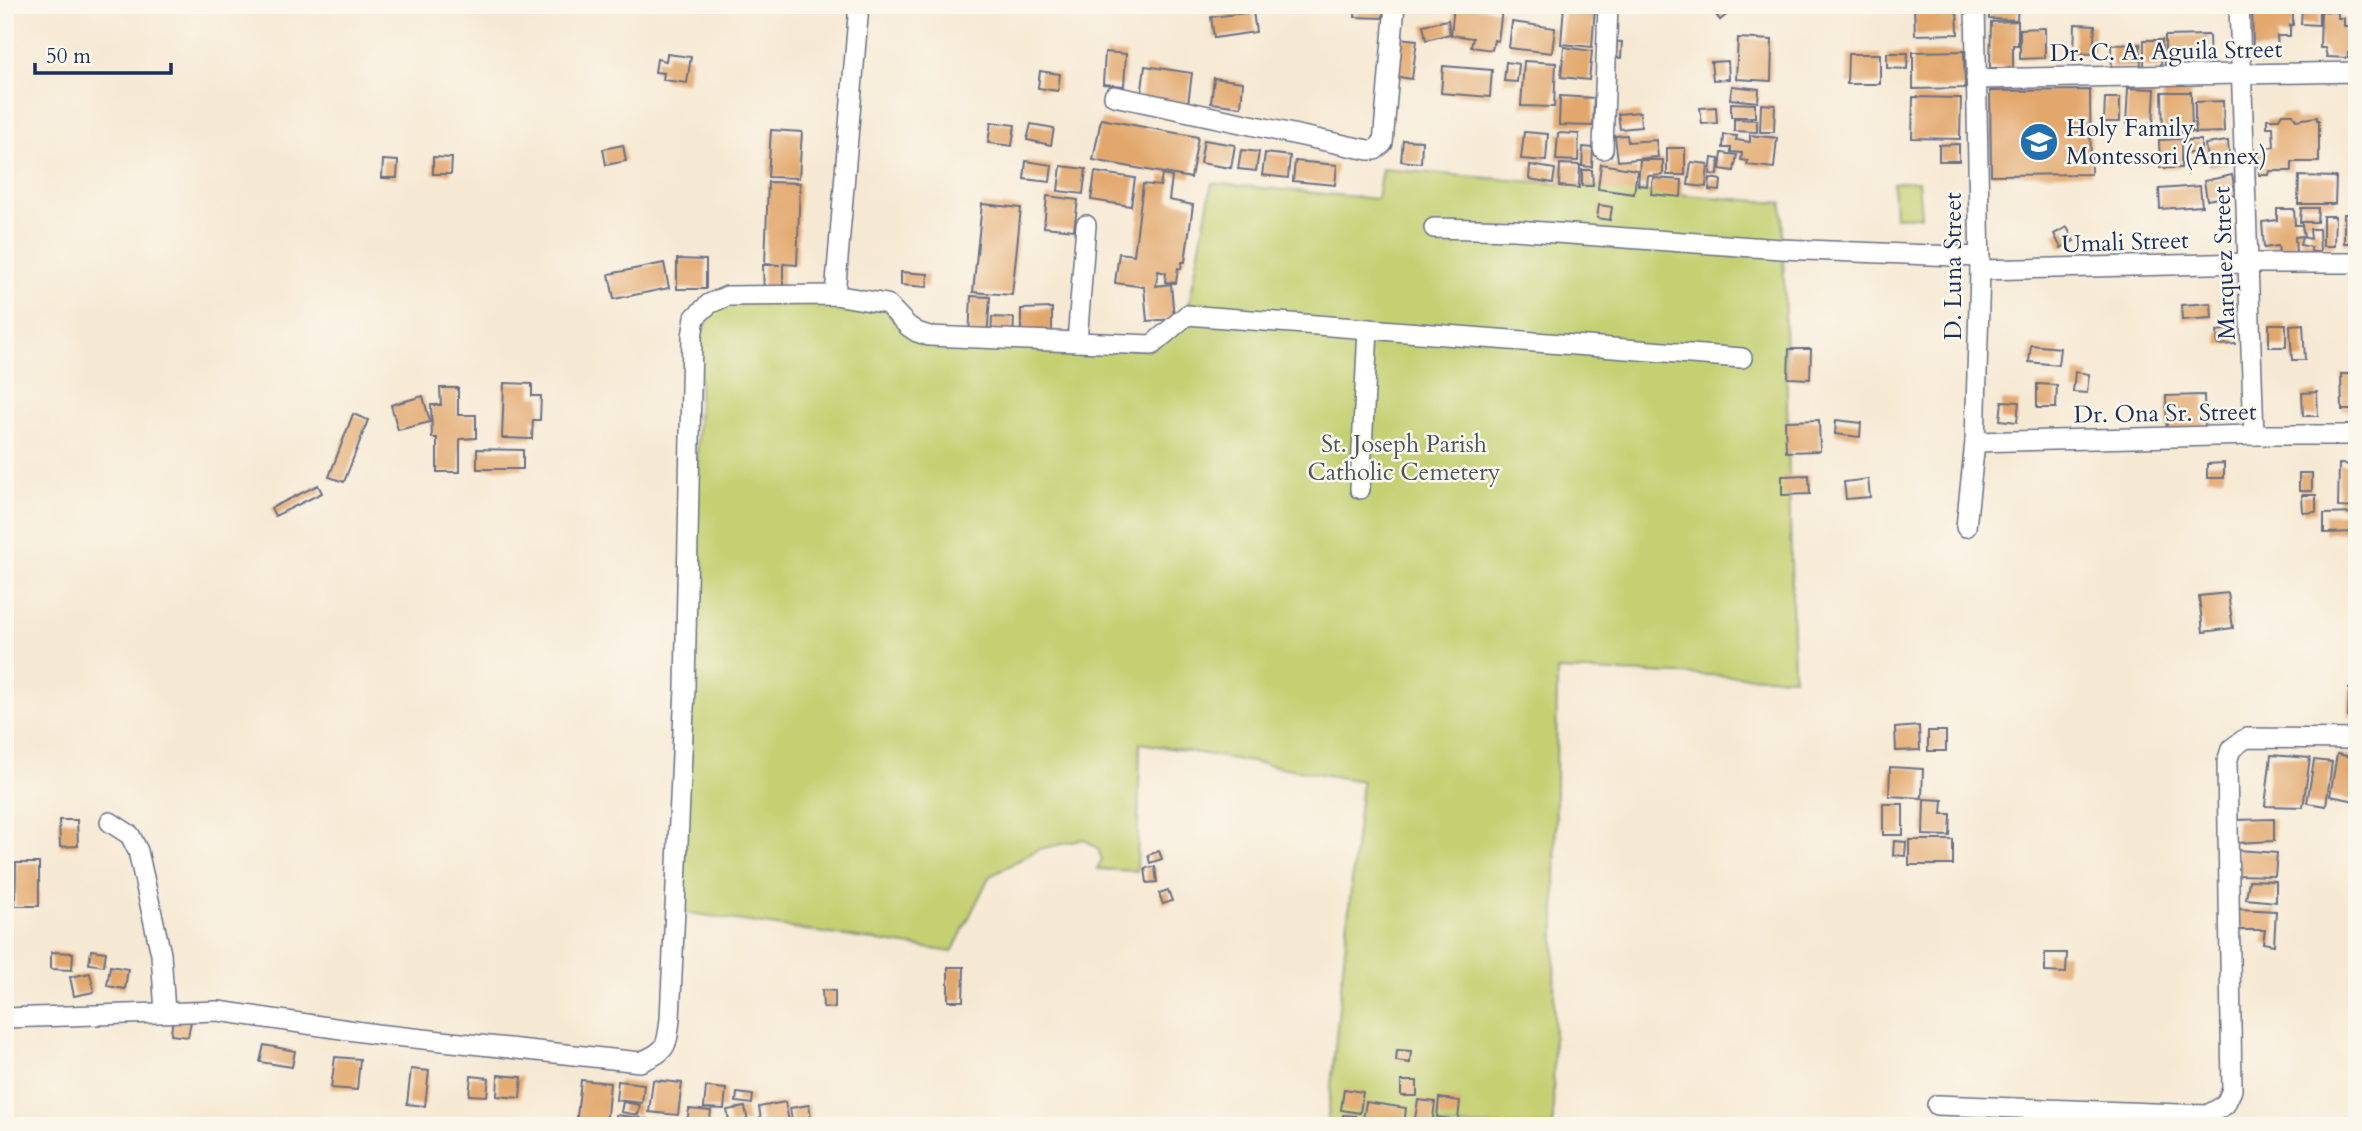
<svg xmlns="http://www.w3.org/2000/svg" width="2362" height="1131" font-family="Cardo,serif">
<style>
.green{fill:#c4d072;stroke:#708068;stroke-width:2}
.building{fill:#e2a76c}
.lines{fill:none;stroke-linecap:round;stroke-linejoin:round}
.minor-casing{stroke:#687087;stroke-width:22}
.minor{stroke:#fff;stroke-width:19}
.labels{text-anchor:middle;stroke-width:5;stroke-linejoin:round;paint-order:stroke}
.street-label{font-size:24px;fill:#1b2f5e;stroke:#fbf7ec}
.poi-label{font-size:24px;fill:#1b2f5e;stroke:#fbf7ec;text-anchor:start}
.park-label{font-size:24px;fill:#455763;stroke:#fbf7ec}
</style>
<rect width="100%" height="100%" fill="#fbf7ec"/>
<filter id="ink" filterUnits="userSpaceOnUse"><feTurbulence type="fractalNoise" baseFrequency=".0143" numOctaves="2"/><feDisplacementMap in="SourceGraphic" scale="14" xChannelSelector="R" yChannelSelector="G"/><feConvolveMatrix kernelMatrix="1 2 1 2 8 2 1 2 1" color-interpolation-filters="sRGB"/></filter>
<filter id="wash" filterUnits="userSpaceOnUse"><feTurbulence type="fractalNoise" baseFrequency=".00686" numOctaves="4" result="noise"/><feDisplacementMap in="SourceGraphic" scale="28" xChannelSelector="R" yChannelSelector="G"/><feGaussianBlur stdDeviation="1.57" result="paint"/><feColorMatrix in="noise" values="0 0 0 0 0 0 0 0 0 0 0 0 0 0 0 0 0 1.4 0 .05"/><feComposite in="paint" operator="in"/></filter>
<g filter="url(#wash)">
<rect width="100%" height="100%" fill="#f6e9d3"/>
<!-- green -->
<g class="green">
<polygon points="1382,169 1782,203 1794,678 1557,670 1553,1126 1327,1126 1362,781 1140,743 1137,871 1097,869 1102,860 1098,849 1084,839 1039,849 989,877 952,952 682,912 701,334 711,313 727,302 833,301 883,307 909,333 1151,350 1187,315 1212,183 1377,199"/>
<polygon points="1918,181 1921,216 1895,217 1893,183"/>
</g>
<g id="blocks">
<!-- building -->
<g class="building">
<polygon points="1218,5 1247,5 1247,9 1218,10"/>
<polygon points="1356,5 1383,5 1383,18 1355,17"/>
<polygon points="1454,5 1502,10 1498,41 1494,40 1492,50 1471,47 1473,38 1451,35"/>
<polygon points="1564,5 1595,7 1592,47 1561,44"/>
<polygon points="1709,5 1739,5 1720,20"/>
<polygon points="1989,5 2018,5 2017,20 1989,19"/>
<polygon points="2252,5 2293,5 2293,25 2290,25 2290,36 2277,36 2278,49 2253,50"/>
<polygon points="2302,5 2319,5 2319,25 2301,24"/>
<polygon points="1914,6 1957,6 1958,34 1915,35"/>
<polygon points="2321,11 2338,12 2338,18 2344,18 2344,26 2353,26 2353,31 2357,31 2357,43 2352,43 2352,53 2348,53 2348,58 2327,57 2325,48 2320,48"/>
<polygon points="1253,12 1256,32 1214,38 1211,17"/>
<polygon points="1448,20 1450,34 1426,40 1423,25"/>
<polygon points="2018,21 2018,45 2013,45 2013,68 1990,68 1991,22"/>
<polygon points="1512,22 1555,28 1552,53 1509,48"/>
<polygon points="2075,24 2095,25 2093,54 2074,53"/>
<polygon points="5,26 12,27 11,47 5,47"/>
<polygon points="2045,28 2045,58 2020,59 2020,29"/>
<polygon points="2209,35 2210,67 2165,68 2165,36"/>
<polygon points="1397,38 1417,40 1412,79 1393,76"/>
<polygon points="1738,38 1772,40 1771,81 1736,79"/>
<polygon points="2144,40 2162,40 2161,68 2144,68"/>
<polygon points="1609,41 1622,42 1621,58 1608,57"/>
<polygon points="2140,44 2141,67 2112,68 2111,45"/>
<polygon points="1564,47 1592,51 1589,80 1561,77"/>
<polygon points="1964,51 1965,88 1913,89 1913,52"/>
<polygon points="1105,52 1126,54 1124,86 1103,84"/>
<polygon points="1887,53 1908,53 1907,69 1887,68"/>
<polygon points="667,54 691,57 687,83 663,80 664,73 655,72 657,59 666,61"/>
<polygon points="1848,54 1880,54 1880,84 1847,84"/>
<polygon points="1524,61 1556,63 1554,107 1521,106"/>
<polygon points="1728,61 1729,79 1713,80 1711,62"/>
<polygon points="1506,62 1519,64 1517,82 1504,81"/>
<polygon points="1145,66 1192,73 1188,104 1141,97"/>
<polygon points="1443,66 1492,70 1490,97 1441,93"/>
<polygon points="1040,71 1060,74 1058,91 1038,88"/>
<polygon points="1214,78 1243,82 1241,107 1211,103"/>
<polygon points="1732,86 1759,89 1758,102 1730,99"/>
<polygon points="2128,88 2155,89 2153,125 2126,124"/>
<polygon points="2090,90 2091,174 1991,175 1990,91"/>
<polygon points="2162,92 2191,92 2192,132 2163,133"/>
<polygon points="1560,96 1594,98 1593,126 1559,125"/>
<polygon points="1913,97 1961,98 1960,139 1912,138"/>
<polygon points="2105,98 2120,98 2120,122 2104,122"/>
<polygon points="2223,101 2224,132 2195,133 2195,102"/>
<polygon points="1731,103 1755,104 1755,117 1731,117"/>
<polygon points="1761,104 1775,105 1774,132 1760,132"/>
<polygon points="1716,107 1717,123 1702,124 1700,108"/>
<polygon points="1640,112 1641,127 1620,129 1618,114"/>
<polygon points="2282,114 2293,114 2296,120 2317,117 2317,120 2319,120 2319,162 2292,162 2292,171 2270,171 2269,175 2259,175 2259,151 2268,152 2268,147 2274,147 2273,127 2267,127 2267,119 2279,119"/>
<polygon points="1101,119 1198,137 1191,178 1093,160"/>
<polygon points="1734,119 1757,120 1757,132 1734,131"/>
<polygon points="991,122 1015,125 1012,146 988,143"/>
<polygon points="1031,124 1054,128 1051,145 1027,140"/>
<polygon points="771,130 802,132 799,178 768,177"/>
<polygon points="1524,132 1548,134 1546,161 1521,159"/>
<polygon points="1558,133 1579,134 1578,161 1556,160"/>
<polygon points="1627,135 1628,142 1656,140 1658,157 1618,161 1615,136"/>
<polygon points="1724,135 1737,136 1736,140 1750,142 1750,135 1777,138 1774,168 1747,165 1748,161 1741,160 1742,153 1731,152 1731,148 1723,148"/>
<polygon points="2181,139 2181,168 2160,168 2159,140"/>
<polygon points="1204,140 1235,145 1231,168 1200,163"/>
<polygon points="1403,140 1422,141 1421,163 1401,161"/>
<polygon points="2187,140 2201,140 2201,153 2188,153"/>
<polygon points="2228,141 2230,165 2208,167 2205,144"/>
<polygon points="1959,144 1959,161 1939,161 1939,145"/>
<polygon points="623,145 626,161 606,165 603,149"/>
<polygon points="1583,147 1593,148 1592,167 1582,166"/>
<rect x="1667" y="148" width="18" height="27"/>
<polygon points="1241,150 1259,152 1256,171 1238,169"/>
<polygon points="1265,153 1290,156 1288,178 1262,175"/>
<polygon points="1722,153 1737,155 1734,171 1720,169"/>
<polygon points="433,157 452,158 451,174 433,174"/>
<polygon points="1712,158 1719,159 1718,175 1710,174"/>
<polygon points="383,160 398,161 397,178 382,178"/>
<polygon points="1640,160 1663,160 1663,175 1648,176 1647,186 1638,185"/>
<polygon points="1026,161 1052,165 1050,182 1024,179"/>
<polygon points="1295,161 1337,165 1335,185 1293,181"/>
<polygon points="1691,162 1708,164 1706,187 1688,185"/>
<polygon points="1560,164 1580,165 1579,188 1559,186"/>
<polygon points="1601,164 1637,170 1634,194 1598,189"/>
<polygon points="1530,165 1555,169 1553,183 1529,179"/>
<polygon points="1061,166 1086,169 1083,194 1058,191"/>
<polygon points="1582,170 1592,170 1593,186 1582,186"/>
<polygon points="1095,172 1135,178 1131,206 1091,200"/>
<polygon points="1162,175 1172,177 1169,200 1193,205 1185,262 1182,262 1181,269 1178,268 1176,283 1165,282 1166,273 1158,271 1156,286 1171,284 1174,319 1147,321 1144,287 1115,283 1119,253 1134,255 1143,184 1160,186"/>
<polygon points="2232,175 2236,195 2207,200 2204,181"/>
<polygon points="2299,176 2336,177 2335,204 2298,204"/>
<polygon points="1653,178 1682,180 1681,197 1651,194"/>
<polygon points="1710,178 1721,180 1720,191 1709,190"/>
<polygon points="768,182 800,183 797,265 783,264 783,296 764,296 763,265 780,265 765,264"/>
<polygon points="2200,186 2202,206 2160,209 2159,189"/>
<polygon points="1047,196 1078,200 1074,230 1044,227"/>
<polygon points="982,204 1021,208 1012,295 973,292"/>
<polygon points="1599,205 1612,207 1610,220 1597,218"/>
<polygon points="2301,208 2318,208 2317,222 2300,222"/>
<polygon points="2277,209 2294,209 2295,225 2302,225 2304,236 2295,237 2296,253 2279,253 2278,246 2264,248 2262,222 2277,220"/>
<rect x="2344" y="214" width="13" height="29"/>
<polygon points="2323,216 2335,216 2334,246 2323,246"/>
<polygon points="2067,227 2074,241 2061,248 2054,234"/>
<polygon points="2310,229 2319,229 2320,252 2311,252 2311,247 2300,245 2302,237 2311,239"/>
<polygon points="677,259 706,260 706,289 677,289"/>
<polygon points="664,263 669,288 614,299 609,274"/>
<polygon points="901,272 928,274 927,287 901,285"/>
<rect x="2352" y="288" width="5" height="21"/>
<polygon points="971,296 990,297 987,339 969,337"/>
<polygon points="2211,303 2212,318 2182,320 2181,305"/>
<polygon points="1052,308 1052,337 1021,337 1021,309"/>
<polygon points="992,317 1014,318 1013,338 991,337"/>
<rect x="2269" y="324" width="17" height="23"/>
<polygon points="2303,324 2305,360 2292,360 2290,325"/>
<polygon points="2234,329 2235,344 2218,345 2217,331"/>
<polygon points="2031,345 2060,348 2058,365 2029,362"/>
<polygon points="1789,349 1811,349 1810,379 1788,378"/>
<polygon points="2075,372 2089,374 2087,393 2073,392"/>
<polygon points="2341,374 2357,374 2357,410 2342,410"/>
<polygon points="504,383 532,384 532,396 541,396 540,420 533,420 532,439 502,438"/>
<polygon points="2037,384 2057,385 2056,408 2037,408"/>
<polygon points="440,388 458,388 458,415 476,415 476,438 460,439 460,472 437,472 437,438 432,438 431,405 441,405"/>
<polygon points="2317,392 2318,416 2303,416 2302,393"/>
<polygon points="2204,395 2205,433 2167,434 2166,396"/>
<polygon points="423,396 430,422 398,430 391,405"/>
<polygon points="2002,401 2019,402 2017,422 2000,420"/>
<polygon points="353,414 368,420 344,482 329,477"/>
<polygon points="1819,420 1820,451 1786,452 1785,421"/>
<polygon points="1836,420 1861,423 1860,437 1835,434"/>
<polygon points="477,449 523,450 523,469 477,469"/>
<polygon points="2224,463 2224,478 2207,478 2207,464"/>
<polygon points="2339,464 2357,465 2357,508 2338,507"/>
<rect x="2299" y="473" width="13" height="18"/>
<polygon points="1809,475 1810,494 1782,495 1782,476"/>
<polygon points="1868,479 1870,497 1846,499 1844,482"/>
<polygon points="318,485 322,493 275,516 271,508"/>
<polygon points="2302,495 2316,495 2316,512 2303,513"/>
<polygon points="2356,513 2356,532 2324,533 2324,514"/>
<polygon points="2228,593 2233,628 2203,632 2199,596"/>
<polygon points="2349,689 2357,689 2357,717 2348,717"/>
<polygon points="1919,726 1920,750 1896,751 1895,728"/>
<rect x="1928" y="731" width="18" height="20"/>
<polygon points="2337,754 2357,758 2356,801 2330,796"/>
<polygon points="2271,755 2310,758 2303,807 2265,806"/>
<polygon points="2314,760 2332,762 2326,806 2307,803"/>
<polygon points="1890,767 1923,769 1922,798 1889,796"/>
<polygon points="1924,799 1943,800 1942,814 1951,814 1950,836 1923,835"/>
<rect x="1883" y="804" width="20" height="31"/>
<polygon points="2274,819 2274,841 2236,843 2236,820"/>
<polygon points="59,820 77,820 78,846 60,847"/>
<rect x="1909" y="840" width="44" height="25"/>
<polygon points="1894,841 1906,842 1905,856 1893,855"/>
<polygon points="2238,850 2277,853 2275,876 2236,875"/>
<polygon points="1159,851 1162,859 1150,863 1148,855"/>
<polygon points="16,863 39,863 39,906 15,906"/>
<polygon points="1155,867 1157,882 1147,883 1145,868"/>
<polygon points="2249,880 2276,881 2276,902 2246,899"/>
<polygon points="1168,890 1172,901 1163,904 1159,893"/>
<polygon points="2239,909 2276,911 2274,945 2263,943 2265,930 2235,930"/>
<polygon points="91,950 106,952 104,966 89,964"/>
<polygon points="51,952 73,953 72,970 51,969"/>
<polygon points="2045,953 2067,953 2066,973 2045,972"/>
<polygon points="110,966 128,969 125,989 107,986"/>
<polygon points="948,967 964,967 963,1001 948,1001"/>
<polygon points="90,973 94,992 74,996 70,977"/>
<polygon points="822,990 835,991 835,1008 823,1007"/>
<polygon points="173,1014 192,1016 188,1037 171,1035"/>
<polygon points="264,1045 295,1051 292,1067 260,1062"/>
<polygon points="1397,1050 1411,1051 1410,1063 1396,1061"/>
<polygon points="335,1057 360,1059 357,1090 331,1088"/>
<polygon points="411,1069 429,1071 425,1106 407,1104"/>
<polygon points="498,1075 522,1077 520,1098 497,1096"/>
<polygon points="471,1076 489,1078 487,1096 469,1095"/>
<polygon points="581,1080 610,1083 606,1126 576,1126"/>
<polygon points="653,1080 682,1083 678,1115 649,1112"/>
<polygon points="618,1081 644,1084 642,1103 616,1100"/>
<rect x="1401" y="1081" width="16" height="15"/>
<polygon points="706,1087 726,1089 724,1109 704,1108"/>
<polygon points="1344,1089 1363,1092 1360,1113 1341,1110"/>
<polygon points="737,1093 753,1095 752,1104 736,1102"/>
<polygon points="1439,1098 1460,1101 1458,1120 1437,1117"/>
<polygon points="1418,1100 1435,1102 1432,1126 1414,1125"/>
<polygon points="623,1102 640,1105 638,1115 621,1112"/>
<polygon points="785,1102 790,1126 762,1126 759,1107"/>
<polygon points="1366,1102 1406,1108 1404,1126 1385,1124 1384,1126 1362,1126"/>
<polygon points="809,1105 812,1126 793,1126 790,1108"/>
<polygon points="745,1107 748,1122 730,1126 727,1110"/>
<polygon points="689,1109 711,1111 709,1125 687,1123"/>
<polygon points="616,1115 641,1118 640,1126 615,1126"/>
<polygon points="1343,1115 1355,1116 1354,1126 1342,1126"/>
<polygon points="645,1119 659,1121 658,1126 644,1126"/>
</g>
</g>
</g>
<g filter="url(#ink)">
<use href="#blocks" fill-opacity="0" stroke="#687087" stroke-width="2"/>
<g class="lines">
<!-- minor casing -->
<g class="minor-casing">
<g id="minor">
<polyline points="2239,5 2254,435"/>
<polyline points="1976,79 2357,72"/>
<polyline points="1114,96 1368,150 1375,150 1383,143 1395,5"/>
<polyline points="1603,149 1608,5"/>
<polyline points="1434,228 1514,230 1781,249 1980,257"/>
<polyline points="1980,270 2248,263 2357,263"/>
<polyline points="835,295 859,5"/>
<polyline points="1077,342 1152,345 1187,315 1742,358"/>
<polyline points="1975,442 2254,435 2357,435"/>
<polyline points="1360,489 1368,329"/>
<polyline points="1966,527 1975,442 1980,270 1975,5"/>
<polyline points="110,822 130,835 138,851 161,954 165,1012"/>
<path d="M 5,1018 L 218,1011 L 376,1034 L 640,1062 C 667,1051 667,1047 670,1019 L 685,688 L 692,337 L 695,317 L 709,304 L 727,296 L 835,295 L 887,304 L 908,326 L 917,332 L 929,336 L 1077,342 L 1086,225"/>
<polyline points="1937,1105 2207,1115 2225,1105 2232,1090 2227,762 2231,749 2246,738 2357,739"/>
</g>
</g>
<!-- minor -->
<use href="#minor" class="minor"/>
</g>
</g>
<!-- icons -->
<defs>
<g id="school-disc" transform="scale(2.0125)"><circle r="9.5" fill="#1f6fb2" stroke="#fbf7ec"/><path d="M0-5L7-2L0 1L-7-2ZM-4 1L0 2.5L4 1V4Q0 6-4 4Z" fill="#fff"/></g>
</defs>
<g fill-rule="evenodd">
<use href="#school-disc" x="2039" y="142"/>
</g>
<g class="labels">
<!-- street labels -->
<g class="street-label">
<text transform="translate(2166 51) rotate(-1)" y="8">Dr. C. A. Aguila Street</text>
<text transform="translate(2125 242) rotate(-2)" y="8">Umali Street</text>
<text transform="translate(2224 263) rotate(-92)" y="8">Marquez Street</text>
<text transform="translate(1953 266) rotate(-90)" y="8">D. Luna Street</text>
<text transform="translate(2165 413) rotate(-1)" y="8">Dr. Ona Sr. Street</text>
</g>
<!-- poi labels -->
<g class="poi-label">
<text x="2066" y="136">Holy Family<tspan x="2066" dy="28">Montessori (Annex)</tspan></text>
</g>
<!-- park labels -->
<g class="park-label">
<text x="1404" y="452">St. Joseph Parish<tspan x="1404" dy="28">Catholic Cemetery</tspan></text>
</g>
</g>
<!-- margin -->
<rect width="2362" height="1131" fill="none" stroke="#fbf7ec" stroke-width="28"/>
<!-- scale -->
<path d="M35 63v10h136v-10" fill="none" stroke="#1b2f5e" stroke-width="3.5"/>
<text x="46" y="63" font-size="21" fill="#1b2f5e" stroke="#fbf7ec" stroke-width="5" paint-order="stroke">50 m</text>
</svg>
